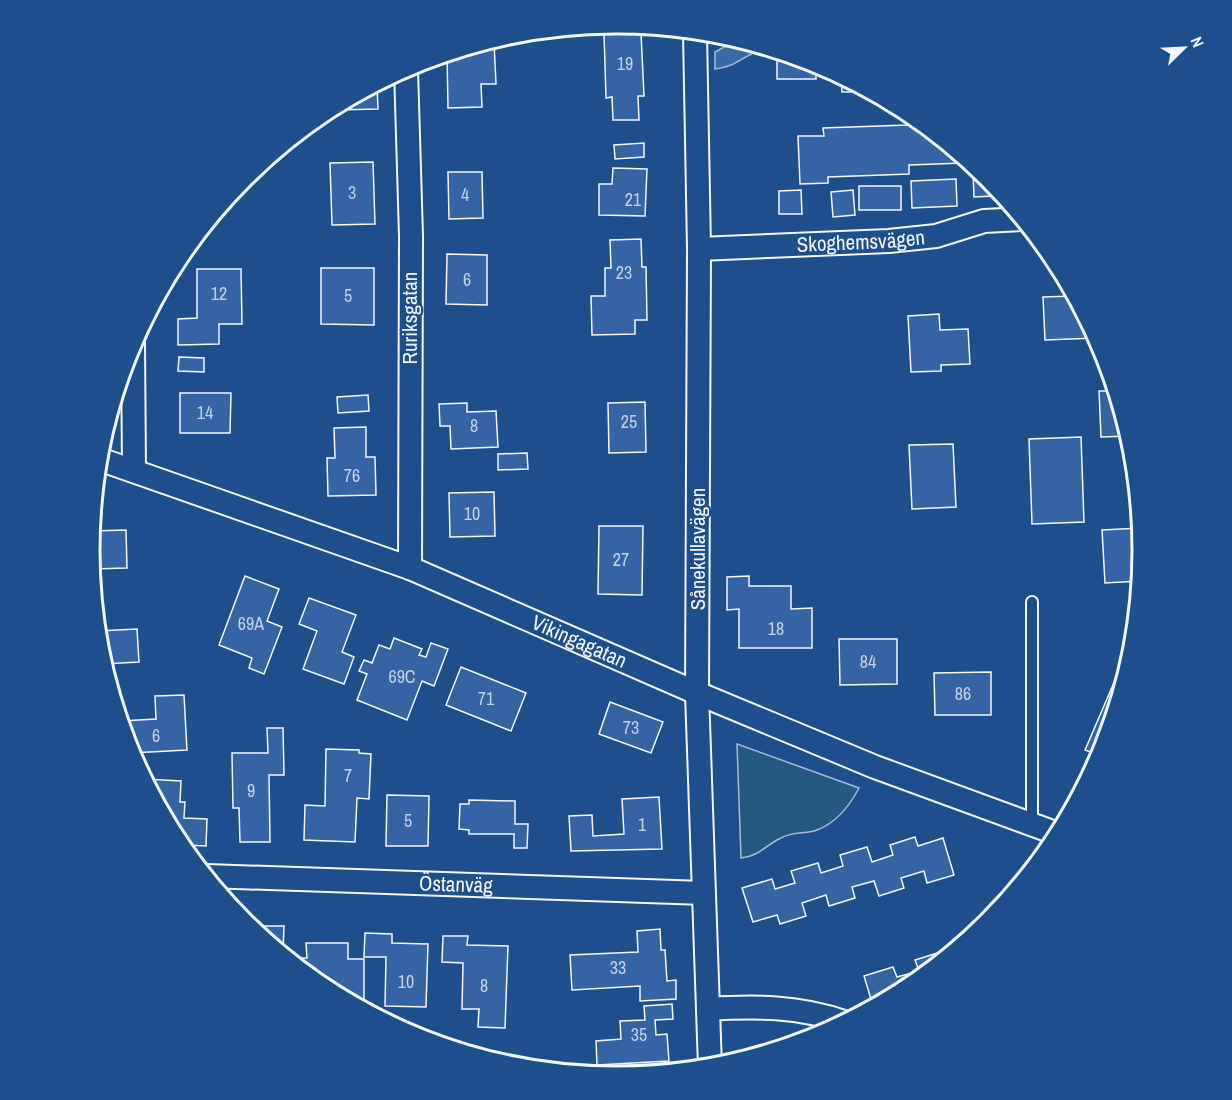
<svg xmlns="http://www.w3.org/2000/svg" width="1232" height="1100" font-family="'Archivo Narrow',sans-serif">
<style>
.green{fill:#245a82;stroke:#a8bbd7;stroke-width:1.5}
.water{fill:#3b69a3;stroke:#a8bbd7;stroke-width:1.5}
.building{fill:#3563a3;stroke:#f2f6ff;stroke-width:1.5}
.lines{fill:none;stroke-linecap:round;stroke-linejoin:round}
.service-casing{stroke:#f2f6ff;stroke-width:14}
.minor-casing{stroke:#f2f6ff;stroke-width:26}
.service{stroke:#1f4e8c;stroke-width:10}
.minor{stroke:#1f4e8c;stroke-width:22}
.labels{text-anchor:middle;stroke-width:4.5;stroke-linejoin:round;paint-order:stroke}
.number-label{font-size:18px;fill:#c3d1e8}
.street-label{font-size:21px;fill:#f2f6ff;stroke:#1f4e8c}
.rim{fill:none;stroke:#f2f6ff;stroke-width:3}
</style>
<rect width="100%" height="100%" fill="#1f4e8c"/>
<!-- green -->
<path class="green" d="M 737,744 L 859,788 C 850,805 836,823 817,830 C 804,835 794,830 777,840 C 763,848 758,856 741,858 Z"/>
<!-- water -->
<path class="water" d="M 737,40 L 761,47 L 761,50 C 742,56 736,67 715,69 L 715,52 Z"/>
<!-- building -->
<g class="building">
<polygon points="641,33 644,96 638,96 639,120 613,120 612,97 606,98 604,34"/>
<polygon points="488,42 494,42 496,84 481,84 482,107 448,108 447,54 475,53 475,46"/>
<polygon points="792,56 816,64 816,79 777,79 777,58"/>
<polygon points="841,79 845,79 869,92 842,92"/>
<polygon points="377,84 378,109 337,110 337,106"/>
<polygon points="906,114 964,158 964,163 909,165 909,174 828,177 828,183 800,184 798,136 824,136 823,128 907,125"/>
<polygon points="644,143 644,157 615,159 614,145"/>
<polygon points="373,162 375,224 332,225 330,163"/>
<polygon points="613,168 647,169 645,216 599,215 599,184 612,184"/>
<polygon points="973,171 979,171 988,178 993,184 993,196 974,197"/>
<polygon points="448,172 482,172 483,218 449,219"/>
<polygon points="956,179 957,206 912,208 911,181"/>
<rect x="859" y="186" width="42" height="24"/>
<polygon points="801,190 802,214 779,214 779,191"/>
<polygon points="853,190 855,215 833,217 831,192"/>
<polygon points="641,239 642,267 646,267 647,320 635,320 635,334 592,335 591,296 605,296 605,268 611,268 610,240"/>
<polygon points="447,254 487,255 487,305 446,304"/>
<polygon points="321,268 374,268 374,325 321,324"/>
<polygon points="197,269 241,269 242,324 219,324 219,344 178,345 178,319 197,318"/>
<polygon points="1074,296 1096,338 1045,340 1043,297"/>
<polygon points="939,314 940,330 968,329 970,364 941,365 941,371 911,372 908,316"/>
<polygon points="179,357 204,358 204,372 178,371"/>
<polygon points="1099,391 1115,391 1128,436 1101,437"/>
<polygon points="180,393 231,393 230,433 180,433"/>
<polygon points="368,395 369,411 338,413 337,397"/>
<polygon points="645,402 646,452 609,453 608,403"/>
<polygon points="467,403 467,412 496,411 498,447 451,449 450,426 440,426 439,404"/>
<polygon points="366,427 366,457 375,457 376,495 328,496 327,458 335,458 334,428"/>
<polygon points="1081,437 1084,522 1032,524 1029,439"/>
<polygon points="953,444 956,507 912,509 909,445"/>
<polygon points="527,453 528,469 498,470 498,454"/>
<polygon points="494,492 495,536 450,537 449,493"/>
<polygon points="599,526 643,526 642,595 598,594"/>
<polygon points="1140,528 1142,550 1139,581 1105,583 1102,530"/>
<polygon points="126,530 127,568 92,569 92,531"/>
<polygon points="245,576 279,589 267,621 282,627 264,674 249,668 252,658 219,645"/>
<polygon points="749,576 749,586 791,586 791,609 812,608 812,648 739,648 739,609 727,610 727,577"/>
<polygon points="309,598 356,615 342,652 354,657 344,684 303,669 317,631 299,624"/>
<polygon points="137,629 139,662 103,664 98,631"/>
<polygon points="394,638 422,649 419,655 426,657 431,643 448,649 434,686 422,681 407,720 357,700 367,674 359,671 364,660 372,663 379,645 390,649"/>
<polygon points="839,639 897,639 897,684 840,685"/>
<polygon points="461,667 526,693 511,731 446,705"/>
<polygon points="1119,671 1126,673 1100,755 1085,750"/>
<polygon points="991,672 991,715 935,715 934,673"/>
<polygon points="184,695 187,750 131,753 121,721 156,719 155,696"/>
<polygon points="610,702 663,722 651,753 599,734"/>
<polygon points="267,728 283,728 284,775 269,775 270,842 240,842 239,808 233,808 232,753 268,753"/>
<polygon points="326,749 359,750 359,753 371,754 369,799 357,798 355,842 304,840 305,805 325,806"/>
<polygon points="145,779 181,781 180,802 185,802 184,818 207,819 206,846 183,845 183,837 176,837"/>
<polygon points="387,795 429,796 428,846 386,846"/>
<polygon points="659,797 662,849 571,851 569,816 592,815 593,836 624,834 622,799"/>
<polygon points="469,800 515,801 515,824 528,824 527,848 514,848 514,834 469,834 469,830 459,829 460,804 469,804"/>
<polygon points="915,837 918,846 943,838 954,875 927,883 924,871 901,878 904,888 879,896 874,881 852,887 855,898 829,906 826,895 802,903 806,916 780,924 777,915 753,922 742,888 772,879 775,889 795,883 791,871 818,863 821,873 843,866 840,855 867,847 872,862 893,855 890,845"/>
<polygon points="264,926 284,926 283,954 263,938"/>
<polygon points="660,929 661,950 665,950 667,981 676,980 676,999 640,1001 640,986 572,990 570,955 638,952 637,931"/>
<polygon points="365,933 392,934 392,943 428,944 426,1007 385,1006 386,957 364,957"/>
<polygon points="443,936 468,936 467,945 508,946 505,1028 478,1027 479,1009 462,1009 463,963 442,962"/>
<polygon points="306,943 348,943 348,959 364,959 364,1008 323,987 295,964 295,958 307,958"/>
<polygon points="944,951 946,957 908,988 873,1006 864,976 893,967 897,977 919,971 915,960"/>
<polygon points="672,1004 673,1019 655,1020 656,1035 667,1034 669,1061 597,1065 596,1041 621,1039 620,1021 645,1020 644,1006"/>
</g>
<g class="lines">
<!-- service casing -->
<g class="service-casing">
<polyline id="service" points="1032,824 1032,602"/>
</g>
<!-- minor casing -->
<g class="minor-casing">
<g id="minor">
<polyline points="695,32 699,249 697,693 710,1067"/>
<polyline points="406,69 411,236 410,568"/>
<path id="s1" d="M 699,249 L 889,241 L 936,236 L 984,221 L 1022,219"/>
<polyline points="133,343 134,471"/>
<path id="s2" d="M 99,459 L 410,568 L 697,693 L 875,767 L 1058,834"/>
<path id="s3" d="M 207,876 L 704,893"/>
<path d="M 708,1009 C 755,1006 799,1006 844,1022"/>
</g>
</g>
<!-- service -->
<use href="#service" class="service"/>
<!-- minor -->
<use href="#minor" class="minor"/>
</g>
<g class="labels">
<!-- number labels -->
<g class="number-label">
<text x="625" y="70">19</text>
<text x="352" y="199">3</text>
<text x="465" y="201">4</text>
<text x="633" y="206">21</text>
<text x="624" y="279">23</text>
<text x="467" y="286">6</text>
<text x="219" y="300">12</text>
<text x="348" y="302">5</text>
<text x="205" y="419">14</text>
<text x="629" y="428">25</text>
<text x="474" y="432">8</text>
<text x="352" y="482">76</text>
<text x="472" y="520">10</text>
<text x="621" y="566">27</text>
<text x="251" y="630">69A</text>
<text x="776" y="635">18</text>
<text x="868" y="668">84</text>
<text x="402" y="683">69C</text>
<text x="963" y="700">86</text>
<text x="486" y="705">71</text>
<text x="631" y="734">73</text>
<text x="156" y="742">6</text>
<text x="348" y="782">7</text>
<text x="251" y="797">9</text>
<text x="408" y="827">5</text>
<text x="642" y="831">1</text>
<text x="618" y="974">33</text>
<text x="406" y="988">10</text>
<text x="484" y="992">8</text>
<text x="639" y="1041">35</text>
</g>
<!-- street labels -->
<g class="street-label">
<text dy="7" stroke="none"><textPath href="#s1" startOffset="162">Skoghemsvägen</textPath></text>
<text transform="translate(410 318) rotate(-90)" y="7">Ruriksgatan</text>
<text transform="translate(698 549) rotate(-90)" y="7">Sånekullavägen</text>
<text dy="7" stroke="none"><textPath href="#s2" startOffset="514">Vikingagatan</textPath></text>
<text dy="7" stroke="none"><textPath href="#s3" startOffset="249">Östanväg</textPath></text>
</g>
</g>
<!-- crop -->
<path d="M0 0H1232V1100H0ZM100 550a516 516 0 1 1 1032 0a516 516 0 1 1-1032 0Z" fill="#1f4e8c" fill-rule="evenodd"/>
<path class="rim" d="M100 550a516 516 0 1 1 1032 0a516 516 0 1 1-1032 0Z"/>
<!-- north arrow -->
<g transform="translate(1184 48) rotate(66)" stroke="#1f4e8c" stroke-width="4.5" paint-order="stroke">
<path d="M0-4.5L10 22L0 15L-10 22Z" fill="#f2f6ff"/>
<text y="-9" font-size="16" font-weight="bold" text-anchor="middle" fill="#f2f6ff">N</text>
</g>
</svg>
